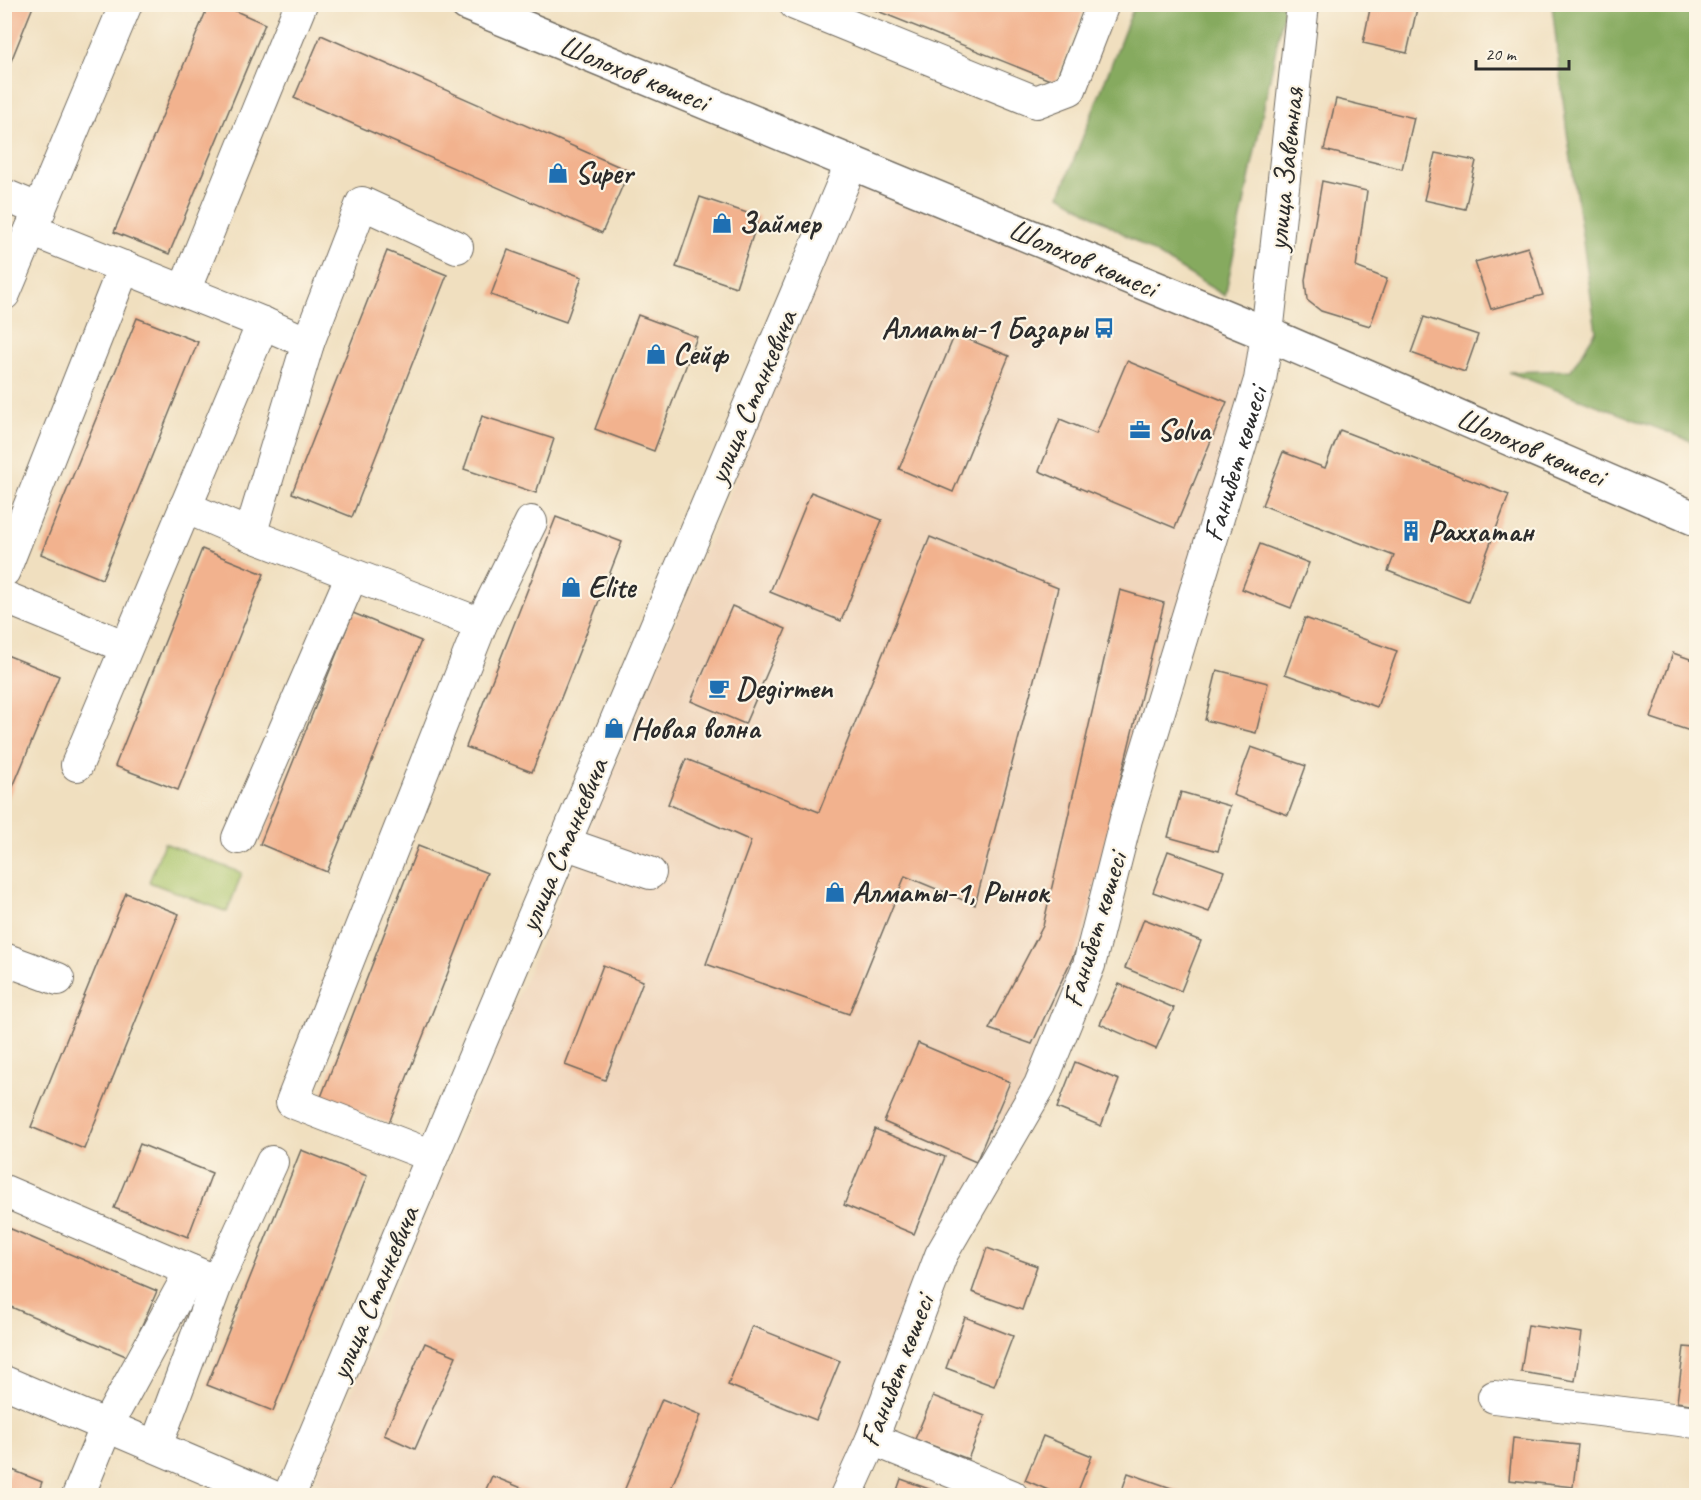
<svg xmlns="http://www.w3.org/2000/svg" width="1701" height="1500" font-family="Caveat,sans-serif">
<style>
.built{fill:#f0d6bc}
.green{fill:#a9c46a;stroke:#6a784a;stroke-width:1.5}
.forest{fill:#86aa5e;stroke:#586a44;stroke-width:1.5}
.building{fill:#f2b28e}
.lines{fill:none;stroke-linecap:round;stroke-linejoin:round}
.minor-casing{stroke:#706a5f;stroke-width:34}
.major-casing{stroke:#706a5f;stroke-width:36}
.minor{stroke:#fff;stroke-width:32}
.major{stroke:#fff;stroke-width:33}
.labels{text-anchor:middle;stroke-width:4.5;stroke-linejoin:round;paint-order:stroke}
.street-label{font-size:30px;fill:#2b2b2b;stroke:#fcf5e5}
.poi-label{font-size:30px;font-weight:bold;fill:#2b2b2b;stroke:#fcf5e5;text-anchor:start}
</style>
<rect width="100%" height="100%" fill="#fcf5e5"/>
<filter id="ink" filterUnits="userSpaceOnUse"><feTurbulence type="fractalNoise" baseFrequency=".0167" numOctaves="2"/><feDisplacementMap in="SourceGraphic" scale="12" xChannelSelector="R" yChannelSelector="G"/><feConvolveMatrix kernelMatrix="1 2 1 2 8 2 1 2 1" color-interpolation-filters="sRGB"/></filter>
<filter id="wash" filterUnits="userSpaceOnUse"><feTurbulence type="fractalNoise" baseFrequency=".008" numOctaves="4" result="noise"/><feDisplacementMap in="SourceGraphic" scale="24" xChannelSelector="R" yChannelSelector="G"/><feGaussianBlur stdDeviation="1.35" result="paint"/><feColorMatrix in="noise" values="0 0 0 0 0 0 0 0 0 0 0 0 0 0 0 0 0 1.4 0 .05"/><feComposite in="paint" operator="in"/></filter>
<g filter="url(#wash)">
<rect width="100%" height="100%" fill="#f0dfbf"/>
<!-- built -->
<polygon class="built" points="860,182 1259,344 1089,965 872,1439 839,1495 352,1496 315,1480"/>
<!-- green -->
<polygon class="green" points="164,843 242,873 227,912 149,882"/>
<!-- forest -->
<g class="forest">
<polygon points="1135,4 1285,5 1225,296 1060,195"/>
<polygon points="1552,5 1696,5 1696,443 1509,372 1571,370 1596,331 1566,125"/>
</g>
<g id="blocks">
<!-- building -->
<g class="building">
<polygon points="4,4 34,4 5,76 4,76"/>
<polygon points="209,4 220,4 265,24 169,254 114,232"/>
<polygon points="860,4 1086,4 1055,82"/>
<polygon points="1371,4 1418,4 1407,53 1363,43"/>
<polygon points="321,35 629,171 602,233 294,98"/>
<polygon points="1336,99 1414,118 1402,169 1324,150"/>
<polygon points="1435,153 1476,161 1465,209 1424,200"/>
<polygon points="1322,181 1367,191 1356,267 1387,279 1370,326 1321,311 1307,300 1305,280"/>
<polygon points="700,197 759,217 736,287 676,267"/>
<polygon points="1528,247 1543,295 1491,309 1475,262"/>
<polygon points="508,250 582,277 566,322 491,295"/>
<polygon points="387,251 447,275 352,517 292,493"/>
<polygon points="638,315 697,337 654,451 595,429"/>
<polygon points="1424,317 1478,335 1465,372 1411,353"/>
<polygon points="137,318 198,342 102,579 41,554"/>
<polygon points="955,334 1009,356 953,492 899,469"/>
<polygon points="1127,361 1227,402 1175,528 1039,471 1060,419 1096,434"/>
<polygon points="482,416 554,439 536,493 464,469"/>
<polygon points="1340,430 1509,495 1468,602 1388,571 1394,556 1262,505 1283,452 1325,468"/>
<polygon points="811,492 882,520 841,621 770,592"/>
<polygon points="556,517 622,542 532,772 466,747"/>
<polygon points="930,537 1058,588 975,905 905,876 849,1014 706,964 751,841 668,804 686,759 819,812"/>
<polygon points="1260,544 1309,563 1291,608 1242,589"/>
<polygon points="202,549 264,574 178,790 115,766"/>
<polygon points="1120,590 1164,603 1081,939 1032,1044 989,1029 1043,926"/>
<polygon points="732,606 786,629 745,724 691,701"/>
<polygon points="353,613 421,641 327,872 260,844"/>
<polygon points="1305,618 1397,651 1377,707 1285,674"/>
<polygon points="1673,653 1696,661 1696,733 1651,718"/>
<polygon points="4,654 59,676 5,806 4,806"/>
<polygon points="1217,670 1268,683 1256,733 1205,720"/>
<polygon points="1251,747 1306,766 1288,815 1233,795"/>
<polygon points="1181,792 1230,806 1218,851 1168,837"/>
<polygon points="418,846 487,873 389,1123 321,1097"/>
<polygon points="1168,851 1224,871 1209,912 1153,892"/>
<polygon points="126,893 179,914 84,1149 31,1127"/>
<polygon points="1144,919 1201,941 1181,991 1125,968"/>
<polygon points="603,965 643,981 605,1080 565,1065"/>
<polygon points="1119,984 1174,1008 1156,1049 1100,1024"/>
<polygon points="918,1043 1010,1082 976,1162 884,1122"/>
<polygon points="1075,1062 1119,1080 1101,1126 1057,1108"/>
<polygon points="875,1129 945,1157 914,1234 844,1205"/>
<polygon points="140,1144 212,1173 188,1237 114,1208"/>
<polygon points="301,1150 367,1176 273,1411 207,1385"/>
<polygon points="4,1226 157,1291 128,1357 4,1304"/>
<polygon points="987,1248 1037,1266 1022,1310 972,1292"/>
<polygon points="965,1317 1013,1336 994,1386 946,1368"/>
<polygon points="1528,1325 1582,1333 1575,1381 1521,1372"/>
<polygon points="752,1326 840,1361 816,1420 728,1385"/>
<polygon points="425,1343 456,1356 415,1449 384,1435"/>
<polygon points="1684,1347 1696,1348 1696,1405 1677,1402"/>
<polygon points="933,1396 985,1416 968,1459 915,1439"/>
<polygon points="662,1399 701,1415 668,1496 622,1496"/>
<polygon points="1043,1436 1092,1456 1076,1496 1062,1496 1025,1480"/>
<polygon points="1513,1438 1578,1445 1573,1487 1509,1480"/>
<polygon points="10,1469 42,1482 37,1496 5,1496 5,1484"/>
<polygon points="1128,1473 1180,1491 1179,1496 1120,1496"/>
<polygon points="492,1476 539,1495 539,1496 483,1496"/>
<polygon points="901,1479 946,1495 946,1496 895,1496"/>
</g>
</g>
</g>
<g filter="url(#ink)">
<use href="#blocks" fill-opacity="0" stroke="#706a5f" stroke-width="1.5"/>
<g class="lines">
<!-- minor casing -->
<g class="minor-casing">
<g id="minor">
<polyline points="795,4 1036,102 1070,89 1103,4"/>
<polyline points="4,195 40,210"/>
<polyline points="31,230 263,323 308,343"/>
<polyline points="184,291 301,4"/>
<polyline points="4,294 126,4"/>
<polyline points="185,507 250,535 481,624"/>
<polyline points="250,535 308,343 362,203 457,247"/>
<polyline points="4,571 124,267"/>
<polyline points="4,597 126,647"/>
<polyline points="77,765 263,323"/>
<polyline points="238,838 352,575"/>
<polyline points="564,843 650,873"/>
<polyline points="4,959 58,979"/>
<polyline points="432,1156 292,1102 481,624 531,522"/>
<polyline points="4,1191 210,1279"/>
<polyline points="4,1382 271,1496"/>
<polyline points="1494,1397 1696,1422"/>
<polyline points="872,1439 1012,1496"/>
<polyline points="156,1446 217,1282 272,1162"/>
<polyline points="78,1496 107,1425 191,1271"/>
<polyline points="289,1496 852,162"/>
<path id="s1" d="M 846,1496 L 872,1439 L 941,1255 L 1040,1085 L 1089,965 L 1126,819 L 1260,380 L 1267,334 L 1303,4"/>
</g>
</g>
<!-- major casing -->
<g class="major-casing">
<polyline id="major" points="467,4 1267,334 1696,519"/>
</g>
<!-- minor -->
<use href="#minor" class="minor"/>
<!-- major -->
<use href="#major" class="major"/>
</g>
</g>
<!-- icons -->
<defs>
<g id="shop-bare" transform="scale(1.62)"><path d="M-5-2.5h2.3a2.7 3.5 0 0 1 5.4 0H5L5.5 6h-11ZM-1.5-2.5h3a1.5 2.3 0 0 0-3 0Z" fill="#1f6fb2" stroke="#fcf5e5" stroke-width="2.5" paint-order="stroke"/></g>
<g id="bus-bare" transform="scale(1.62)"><path d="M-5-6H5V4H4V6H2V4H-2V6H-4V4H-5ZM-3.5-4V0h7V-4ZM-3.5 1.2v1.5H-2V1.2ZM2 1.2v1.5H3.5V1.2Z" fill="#1f6fb2" stroke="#fcf5e5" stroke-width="2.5" paint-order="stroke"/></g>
<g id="office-bare" transform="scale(1.62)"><path d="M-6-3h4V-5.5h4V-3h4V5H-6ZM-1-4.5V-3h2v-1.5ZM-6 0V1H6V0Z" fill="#1f6fb2" stroke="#fcf5e5" stroke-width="2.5" paint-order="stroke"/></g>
<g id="building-bare" transform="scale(1.62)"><path d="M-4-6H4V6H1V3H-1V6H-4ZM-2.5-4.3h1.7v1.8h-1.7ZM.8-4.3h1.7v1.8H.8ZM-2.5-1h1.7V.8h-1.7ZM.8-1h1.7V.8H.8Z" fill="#1f6fb2" stroke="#fcf5e5" stroke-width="2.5" paint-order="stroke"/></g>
<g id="cafe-bare" transform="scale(1.62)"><path d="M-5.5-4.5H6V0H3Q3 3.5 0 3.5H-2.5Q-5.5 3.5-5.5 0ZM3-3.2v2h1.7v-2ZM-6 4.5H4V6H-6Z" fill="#1f6fb2" stroke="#fcf5e5" stroke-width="2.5" paint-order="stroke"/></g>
</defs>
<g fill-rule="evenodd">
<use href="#shop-bare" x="558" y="173"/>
<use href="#shop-bare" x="722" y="223"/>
<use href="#bus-bare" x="1104" y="328"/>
<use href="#shop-bare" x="656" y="354"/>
<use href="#office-bare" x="1140" y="430"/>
<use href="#building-bare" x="1411" y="531"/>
<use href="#shop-bare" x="571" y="587"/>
<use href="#cafe-bare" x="719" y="688"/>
<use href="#shop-bare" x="614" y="728"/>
<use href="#shop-bare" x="835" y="892"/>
</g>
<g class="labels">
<!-- street labels -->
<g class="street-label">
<text transform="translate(634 73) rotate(22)" y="10">Шолохов көшесі</text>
<text transform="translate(1285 169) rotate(-84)" y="10">улица Заветная</text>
<text transform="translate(1083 258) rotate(23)" y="10">Шолохов көшесі</text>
<text transform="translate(752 397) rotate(-67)" y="10">улица Станкевича</text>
<text transform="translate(1531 447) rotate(23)" y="10">Шолохов көшесі</text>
<text dy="10" stroke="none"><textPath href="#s1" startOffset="1107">Ғанибет көшесі</textPath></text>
<text transform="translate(563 845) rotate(-67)" y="10">улица Станкевича</text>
<text transform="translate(1094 930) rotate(-73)" y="10">Ғанибет көшесі</text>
<text transform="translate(374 1293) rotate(-67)" y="10">улица Станкевича</text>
<text transform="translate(896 1371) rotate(-69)" y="10">Ғанибет көшесі</text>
</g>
<!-- poi labels -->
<g class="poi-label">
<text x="575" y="183">Super</text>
<text x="739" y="233">Займер</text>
<text x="1087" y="338" text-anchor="end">Алматы-1 Базары</text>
<text x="673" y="364">Сейф</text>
<text x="1157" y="440">Solva</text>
<text x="1428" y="541">Раххатан</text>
<text x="588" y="597">Elite</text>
<text x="736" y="698">Degirmen</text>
<text x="631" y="738">Новая волна</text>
<text x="852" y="902">Алматы-1, Рынок</text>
</g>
</g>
<!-- margin -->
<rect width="1701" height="1500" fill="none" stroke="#fcf5e5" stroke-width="24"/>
<!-- scale -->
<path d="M1476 60v9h93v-9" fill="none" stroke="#2b2b2b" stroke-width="3"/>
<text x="1485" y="60" font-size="18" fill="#2b2b2b" stroke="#fcf5e5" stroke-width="4.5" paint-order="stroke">20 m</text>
</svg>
